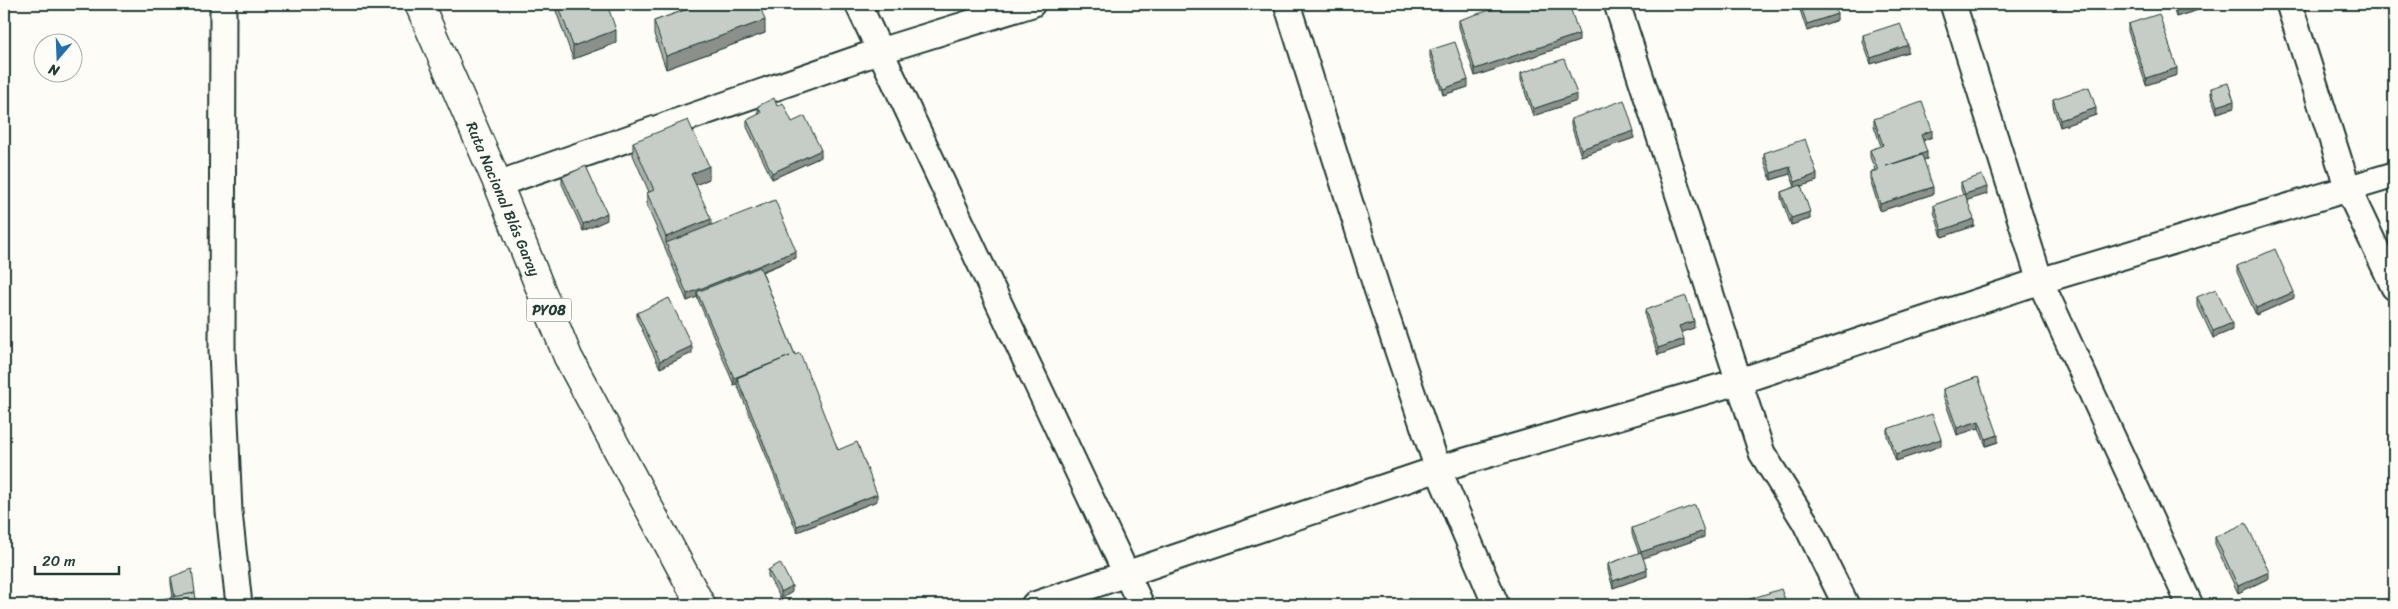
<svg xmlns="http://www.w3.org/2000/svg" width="2398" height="609" font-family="Sriracha,sans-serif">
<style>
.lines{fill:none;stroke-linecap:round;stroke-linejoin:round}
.minor-casing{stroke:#1f3d34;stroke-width:29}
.trunk-casing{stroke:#1f3d34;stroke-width:31}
.minor{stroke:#fdfcf7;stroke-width:25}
.trunk{stroke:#fdfcf7;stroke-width:28}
.wall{fill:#aab0ab;stroke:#1f3d34}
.shaded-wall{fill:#8b908b;stroke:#1f3d34}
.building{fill:#c6cdc7;stroke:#1f3d34}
.labels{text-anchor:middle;stroke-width:4.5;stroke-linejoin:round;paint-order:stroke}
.shield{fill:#fdfcf7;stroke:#62766e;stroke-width:1}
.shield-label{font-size:14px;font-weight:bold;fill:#1f3d34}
.street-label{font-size:15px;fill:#1f3d34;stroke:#fdfcf7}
</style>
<rect width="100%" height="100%" fill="#fdfcf7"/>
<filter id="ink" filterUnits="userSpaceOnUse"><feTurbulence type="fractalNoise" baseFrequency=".02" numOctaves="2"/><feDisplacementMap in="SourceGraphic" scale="10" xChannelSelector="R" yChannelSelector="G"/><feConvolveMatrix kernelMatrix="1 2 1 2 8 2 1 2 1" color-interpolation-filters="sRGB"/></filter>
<g filter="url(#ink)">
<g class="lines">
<!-- minor casing -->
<g class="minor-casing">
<g id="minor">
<polyline points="223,4 222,351 229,512 239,605"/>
<polyline points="858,4 1141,605"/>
<polyline points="1287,4 1377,289 1438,469 1496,605"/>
<polyline points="1617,4 1762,453 1805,522 1846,605"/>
<polyline points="1953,4 2040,281 2190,605"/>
<polyline points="2289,4 2348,189 2394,287"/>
<polyline points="498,184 880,51 1032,4"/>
<polyline points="1034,605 1438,469 1737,382 2040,281 2394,175"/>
</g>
</g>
<!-- trunk casing -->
<g class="trunk-casing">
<polyline id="trunk" points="419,4 498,184 568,357 701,605"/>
</g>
<!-- minor -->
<use href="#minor" class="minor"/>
<!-- trunk -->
<use href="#trunk" class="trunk"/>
</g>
<!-- wall -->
<g class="wall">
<polygon points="555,4 607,4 616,43 573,59 555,8"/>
<polygon points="698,4 759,4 765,33 666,69 654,34 654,21 699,5"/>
<polygon points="1798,4 1834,4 1837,20 1807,31"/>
<polygon points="2172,4 2216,4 2176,17"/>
<polygon points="1459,20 1579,41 1475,76 1459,27"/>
<polygon points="2128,24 2177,75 2146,85 2128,31"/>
<polygon points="1863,35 1908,52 1871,64 1863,42"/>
<polygon points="1430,50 1468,87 1443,95 1430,57"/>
<polygon points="1521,73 1577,101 1533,116 1521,80"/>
<polygon points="2211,88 2234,108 2217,113 2211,95"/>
<polygon points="2053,99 2096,115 2060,127 2053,106"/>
<polygon points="758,106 777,106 792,122 821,157 772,179 747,127 747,120 759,115 758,112"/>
<polygon points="1571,119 1634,138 1581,156 1571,125"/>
<polygon points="1874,119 1932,137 1923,141 1927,159 1923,160 1933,194 1880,211 1870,179 1870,172 1875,170 1870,157 1870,150 1881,146 1874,126"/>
<polygon points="633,142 709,179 695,185 711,225 796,258 762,272 795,355 838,450 877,501 797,532 737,384 734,385 697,297 687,301 666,250 647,206 647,193 649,192 633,155"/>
<polygon points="1764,153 1817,181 1801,186 1810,219 1791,225 1781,198 1781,192 1795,187 1790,174 1771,180 1764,160"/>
<polygon points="562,177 607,220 583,231 562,184"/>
<polygon points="1961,182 1987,194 1967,200 1974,226 1942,237 1934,212 1934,205 1963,195 1961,189"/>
<polygon points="2237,266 2294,298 2256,315 2237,272"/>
<polygon points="2197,297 2232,330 2213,338 2197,304"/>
<polygon points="1645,310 1694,328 1681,332 1684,346 1658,355 1645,317"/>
<polygon points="637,313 692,353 660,368 637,319"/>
<polygon points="1978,377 1998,442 1986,446 1979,428 1957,435 1943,396 1943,389"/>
<polygon points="1887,429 1941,446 1896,461 1887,436"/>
<polygon points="1632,528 1704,537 1643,558 1647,576 1613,588 1608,570 1608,564 1639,553 1632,534"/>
<polygon points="2215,537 2269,578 2238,593 2215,544"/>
<polygon points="768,570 792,592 781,599 768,576"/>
<polygon points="171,577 195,593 173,597 171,584"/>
</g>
<!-- shaded-wall -->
<g class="shaded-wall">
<polygon points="624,4 639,4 624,9"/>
<polygon points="1655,4 1667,4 1655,8"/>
<polygon points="2195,4 2216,4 2176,17 2176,10"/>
<polygon points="1837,14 1837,20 1807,31 1807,24"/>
<polygon points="765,20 765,33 666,69 666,56"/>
<polygon points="616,30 616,43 573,59 573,46"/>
<polygon points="1579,34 1579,41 1475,76 1475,69"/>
<polygon points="1908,45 1908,52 1871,64 1871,58"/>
<polygon points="2177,68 2177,75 2146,85 2146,78"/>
<polygon points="1468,80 1468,87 1443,95 1443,89"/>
<polygon points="1577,94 1577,101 1533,116 1533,109"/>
<polygon points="2234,101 2234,108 2217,113 2217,106"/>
<polygon points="2096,108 2096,115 2060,127 2060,120"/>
<polygon points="1932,130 1932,137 1921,141 1921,135"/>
<polygon points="1634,131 1634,138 1581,156 1581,149"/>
<polygon points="821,150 821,157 772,179 772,173"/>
<polygon points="1927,152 1927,159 1886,173 1886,166"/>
<polygon points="709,166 709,179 691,187 691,174"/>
<polygon points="1790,167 1790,174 1771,180 1771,173"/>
<polygon points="1817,174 1817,181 1795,188 1795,182"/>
<polygon points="1933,187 1933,194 1880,211 1880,204"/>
<polygon points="1987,187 1987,194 1965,201 1965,194"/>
<polygon points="1810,212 1810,219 1791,225 1791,218"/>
<polygon points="607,213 607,220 583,231 583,224"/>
<polygon points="711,219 711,232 666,243 666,237"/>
<polygon points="1974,219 1974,226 1942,237 1942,230"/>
<polygon points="796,251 796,258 699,296 697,292 697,297 687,301 687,294"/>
<polygon points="2294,292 2294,298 2256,315 2256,308"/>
<polygon points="1694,321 1694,328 1679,333 1679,326"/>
<polygon points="2232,323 2232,330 2213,338 2213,331"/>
<polygon points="1684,339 1684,346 1658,355 1658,348"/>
<polygon points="692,346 692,353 660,368 660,361"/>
<polygon points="790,356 737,378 737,384 734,385 734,378"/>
<polygon points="1979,421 1979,428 1957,435 1957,428"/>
<polygon points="1998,435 1998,442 1986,446 1986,439"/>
<polygon points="1941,439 1941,446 1896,461 1896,454"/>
<polygon points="877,494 877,501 797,532 797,526"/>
<polygon points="1704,531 1704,537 1641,559 1641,552"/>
<polygon points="1647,569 1647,576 1613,588 1613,581"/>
<polygon points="2269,572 2269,578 2238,593 2238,586"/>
<polygon points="792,586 792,592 781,599 781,592"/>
</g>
<!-- building -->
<g class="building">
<polygon points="558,4 607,4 616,30 573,46"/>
<polygon points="702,4 759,4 765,20 666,56 654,21"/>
<polygon points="1508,4 1569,4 1579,34 1475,69 1459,20"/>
<polygon points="1800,4 1834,4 1837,14 1807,24"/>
<polygon points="2174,4 2195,4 2176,10"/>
<polygon points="2159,14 2177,68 2146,78 2128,24"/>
<polygon points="1900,23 1908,45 1871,58 1863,35"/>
<polygon points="1455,42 1468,80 1443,89 1430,50"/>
<polygon points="1564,59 1577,94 1533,109 1521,73"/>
<polygon points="2228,83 2234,101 2217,106 2211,88"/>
<polygon points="2089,87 2096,108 2060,120 2053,99"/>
<polygon points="774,98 777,106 783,103 792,122 805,116 821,150 772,173 747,120 761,113 758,106"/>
<polygon points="1624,100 1634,131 1581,149 1571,119"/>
<polygon points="1922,102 1932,130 1921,135 1927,152 1886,166 1922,155 1933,187 1880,204 1870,172 1878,170 1870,150 1883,145 1874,119"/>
<polygon points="688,120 709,166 691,174 711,219 666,237 647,193 654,190 633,142"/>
<polygon points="1805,139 1817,174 1795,182 1790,167 1771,173 1764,153"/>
<polygon points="586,166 607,213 583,224 562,177"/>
<polygon points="1982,175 1987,187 1965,194 1961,182"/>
<polygon points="1801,185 1810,212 1791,218 1781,192"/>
<polygon points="1965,194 1974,219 1942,230 1934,205"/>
<polygon points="775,200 796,251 687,294 666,243"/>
<polygon points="2275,249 2294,292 2256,308 2237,266"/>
<polygon points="760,267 795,355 800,353 838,450 857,442 877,494 797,526 737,378 790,356 734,378 697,292"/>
<polygon points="2216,289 2232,323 2213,331 2197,297"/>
<polygon points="1686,296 1694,321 1679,326 1684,339 1658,348 1645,310"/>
<polygon points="669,298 692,346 660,361 637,313"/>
<polygon points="1978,377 1998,435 1986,439 1979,421 1957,428 1943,389"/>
<polygon points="1932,414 1941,439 1896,454 1887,429"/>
<polygon points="1695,505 1704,531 1641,552 1632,528"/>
<polygon points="2246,523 2269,572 2238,586 2215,537"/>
<polygon points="1641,552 1647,569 1613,581 1608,564"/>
<polygon points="780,563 792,586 781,592 768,570"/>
<polygon points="192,569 195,593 175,597 171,577"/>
<polygon points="1781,589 1787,605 1748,605 1747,600"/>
<polygon points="195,593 197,605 128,605"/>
</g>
</g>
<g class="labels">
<!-- shield labels -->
<rect class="shield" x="526.5" y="298.5" width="45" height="23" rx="4"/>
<g class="shield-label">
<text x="549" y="315">PY08</text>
</g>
<!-- street labels -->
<g class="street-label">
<text transform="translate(503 199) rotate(67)" y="5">Ruta Nacional Blás Garay</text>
</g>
</g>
<!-- margin -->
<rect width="2398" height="609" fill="none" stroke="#fdfcf7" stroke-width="20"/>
<rect x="10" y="10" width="2378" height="589" fill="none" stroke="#1f3d34" stroke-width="2" filter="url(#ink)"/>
<!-- north arrow -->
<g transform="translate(58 58) rotate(199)"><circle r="24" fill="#fdfcf7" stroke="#a4b0a9"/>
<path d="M0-4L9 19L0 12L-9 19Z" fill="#1f6fb2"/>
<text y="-8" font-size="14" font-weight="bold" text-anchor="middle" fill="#1f3d34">N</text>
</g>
<!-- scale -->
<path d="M35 566v8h84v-8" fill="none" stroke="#1f3d34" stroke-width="2.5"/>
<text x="42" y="566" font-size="15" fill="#1f3d34" stroke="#fdfcf7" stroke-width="4" paint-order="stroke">20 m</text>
</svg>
